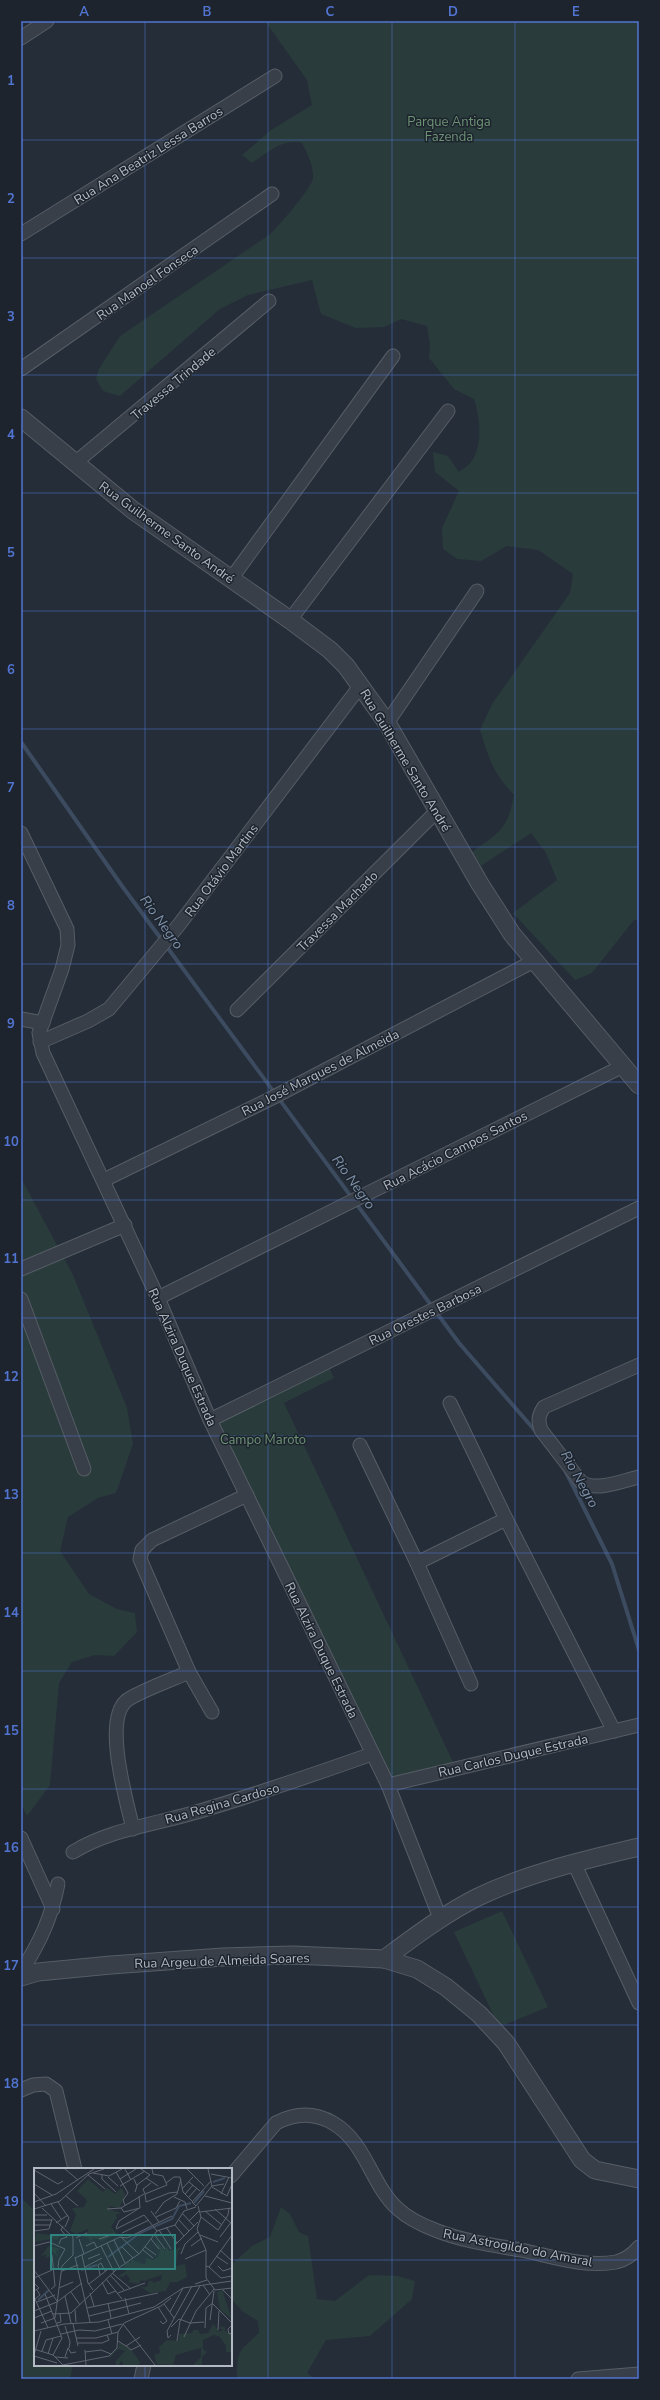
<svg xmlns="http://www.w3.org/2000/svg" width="660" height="2400" font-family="'Nunito Sans',sans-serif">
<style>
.green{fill:#293b3b}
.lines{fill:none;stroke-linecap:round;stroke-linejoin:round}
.stream{stroke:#3c4b5f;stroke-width:4}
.minor-casing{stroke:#565d66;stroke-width:15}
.tertiary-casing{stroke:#565d66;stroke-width:19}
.minor{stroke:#383f49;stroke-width:13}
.tertiary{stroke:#383f49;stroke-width:17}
.grid{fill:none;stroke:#5274d1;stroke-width:1;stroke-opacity:0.55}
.labels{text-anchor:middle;stroke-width:3;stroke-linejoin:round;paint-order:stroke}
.park-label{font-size:13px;fill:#6d9375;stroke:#1d242d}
.street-label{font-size:13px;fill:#b3bac4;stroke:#1d242d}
.water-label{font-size:14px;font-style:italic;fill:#7e91aa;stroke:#1d242d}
.inset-river{fill:none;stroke:#3c4b5f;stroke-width:2}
.inset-road{fill:none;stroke:#5e6570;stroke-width:1}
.view{fill:#30847f;fill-opacity:0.15;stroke:#30847f;stroke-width:2}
.inset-edge{fill:none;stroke:#b3bac4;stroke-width:2}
.neatline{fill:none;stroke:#5274d1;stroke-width:1.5}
.grid-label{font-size:13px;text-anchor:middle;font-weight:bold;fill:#5274d1}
</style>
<rect width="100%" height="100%" fill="#252d38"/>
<!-- green -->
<g class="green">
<path d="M 265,21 L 639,21 L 639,920 L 634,920 L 592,973 L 575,980 L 513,913 L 557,880 L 546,853 L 531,833 L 481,866 L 472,852 C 499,832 507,831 514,795 C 493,773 489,759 480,730 L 492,704 L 570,593 L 573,574 L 538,550 L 507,546 L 481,561 L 457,559 L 443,549 L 442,528 L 459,491 L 435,472 L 433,452 L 448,456 L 459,472 C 463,469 469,465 472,461 C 483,443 480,417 474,399 L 454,389 L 429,358 L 430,345 L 427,326 L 401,319 L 384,327 L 356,328 L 321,314 L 312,280 L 248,295 L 220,309 L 120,396 L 103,391 L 96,379 L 99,369 L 120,336 L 269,235 C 277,228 312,188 313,178 C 313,165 308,154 302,143 C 283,138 268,152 252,163 L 242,155 L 271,130 L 312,105 L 307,80 Z"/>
<polygon points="21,1178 73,1275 127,1408 133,1444 116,1493 98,1498 68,1517 60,1551 89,1594 117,1609 135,1613 137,1632 114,1656 95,1655 72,1662 59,1683 50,1785 27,1816 21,1804"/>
<polygon points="328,1365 334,1378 284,1403 454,1764 391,1779 217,1421"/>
<polygon points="502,1911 548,2007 499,2027 454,1932"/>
<polygon points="21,2198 35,2211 35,2365 73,2365 70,2379 21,2379"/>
<path d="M 281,2207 L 290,2214 L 299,2232 L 308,2236 L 317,2299 L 335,2301 L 369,2275 L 398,2276 L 415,2281 L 412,2299 L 370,2336 L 326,2340 L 307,2373 L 315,2379 L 237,2379 C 237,2350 238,2352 259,2333 L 258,2321 L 242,2311 L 231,2299 L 231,2265 L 252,2246 L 270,2237 Z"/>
</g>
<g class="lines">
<!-- stream -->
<g class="stream">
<polyline points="21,742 122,886 459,1343 538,1434"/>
<polyline points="566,1472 612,1564 639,1650"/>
</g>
<!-- minor casing -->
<g class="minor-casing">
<g id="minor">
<polyline points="21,38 47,21"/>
<polyline points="21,234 275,76"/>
<polyline points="21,369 272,194"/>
<polyline points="75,463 269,301"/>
<polyline points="231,579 393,356"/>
<polyline points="290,620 448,411"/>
<polyline points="387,723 477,591"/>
<polyline points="21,833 67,929 68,945 62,969 39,1033 43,1053 158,1298 210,1420 388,1785 440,1918"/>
<polyline points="237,1010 437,811"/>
<polyline points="21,1019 43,1023"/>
<polyline points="40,1042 88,1021 109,1009 178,926 361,685"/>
<polyline points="104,1180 272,1098 534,961"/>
<polyline points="21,1269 125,1225"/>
<polyline points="158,1298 623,1066"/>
<polyline points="21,1299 84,1469"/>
<path d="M 639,1365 L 544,1407 C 538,1416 538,1420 541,1430 L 581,1482 C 597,1492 621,1481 639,1477"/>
<polyline points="450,1403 506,1519 614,1731"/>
<polyline points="210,1420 639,1208"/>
<polyline points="360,1445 417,1563 471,1684"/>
<polyline points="417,1563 506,1519"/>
<polyline points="212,1712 189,1672 140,1559 142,1550 152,1540 247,1495"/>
<polyline points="388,1785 639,1725"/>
<path d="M 133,1829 C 127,1802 103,1722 126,1701 C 135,1693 176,1678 189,1672"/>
<polyline points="21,1838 53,1909"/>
<path d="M 73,1852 C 110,1829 158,1824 200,1811 C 258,1794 315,1774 372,1754"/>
<polyline points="574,1863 639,2003"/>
<path d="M 21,1972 C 40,1942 51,1919 58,1884"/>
<polyline points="21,2090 33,2085 46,2084 56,2091 75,2169"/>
<path d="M 231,2176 L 276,2123 C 295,2113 314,2112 333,2123 C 366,2142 371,2185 398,2209 C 409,2219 422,2225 435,2230 C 462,2241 492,2245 521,2250 C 551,2256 585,2268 616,2262 C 625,2260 633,2254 639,2247"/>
<polyline points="141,2379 144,2365"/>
<polyline points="578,2379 639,2374"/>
</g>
</g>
<!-- tertiary casing -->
<g class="tertiary-casing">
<g id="tertiary">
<polyline points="21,418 134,511 290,620 330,650 346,666 387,723 480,884 512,934 639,1085"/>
<path d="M 384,1959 C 414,1937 444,1914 478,1897 C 528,1873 585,1860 639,1847"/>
<polyline points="21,1977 38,1972 111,1965 223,1957 293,1955 384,1959 417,1969 446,1987 479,2014 506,2043 582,2160 595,2170 639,2179"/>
</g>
</g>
<!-- minor -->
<use href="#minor" class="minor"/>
<!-- tertiary -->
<use href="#tertiary" class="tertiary"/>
</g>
<!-- grid -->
<path class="grid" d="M 145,21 L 145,2169M 268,21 L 268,2379M 392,21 L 392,2379M 515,21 L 515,2379M 21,140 L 639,140M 21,258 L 639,258M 21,375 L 639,375M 21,493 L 639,493M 21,611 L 639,611M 21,729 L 639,729M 21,847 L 639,847M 21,964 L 639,964M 21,1082 L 639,1082M 21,1200 L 639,1200M 21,1318 L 639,1318M 21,1436 L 639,1436M 21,1553 L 639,1553M 21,1671 L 639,1671M 21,1789 L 639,1789M 21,1907 L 639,1907M 21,2025 L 639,2025M 21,2142 L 639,2142M 21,2260 L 35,2260M 231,2260 L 639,2260M 145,2365 L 145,2379"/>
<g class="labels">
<!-- park labels -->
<g class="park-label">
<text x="449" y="126">Parque Antiga<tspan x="449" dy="15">Fazenda</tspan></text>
<text x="263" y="1444">Campo Maroto</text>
</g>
<!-- street labels -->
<g class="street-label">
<text transform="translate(148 155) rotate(-32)" y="5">Rua Ana Beatriz Lessa Barros</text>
<text transform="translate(147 282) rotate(-35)" y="5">Rua Manoel Fonseca</text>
<text transform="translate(173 383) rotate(-40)" y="5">Travessa Trindade</text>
<text transform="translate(167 532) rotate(36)" y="5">Rua Guilherme Santo André</text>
<text transform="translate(406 760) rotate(59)" y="5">Rua Guilherme Santo André</text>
<text transform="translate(221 870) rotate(-53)" y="5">Rua Otávio Martins</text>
<text transform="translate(337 911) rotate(-45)" y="5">Travessa Machado</text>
<text transform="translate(320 1072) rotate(-27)" y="5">Rua José Marques de Almeida</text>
<text transform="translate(455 1150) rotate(-27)" y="5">Rua Acácio Campos Santos</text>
<text transform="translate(425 1314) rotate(-26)" y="5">Rua Orestes Barbosa</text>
<text transform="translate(183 1357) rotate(66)" y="5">Rua Alzira Duque Estrada</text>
<text transform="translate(322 1650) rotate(64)" y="5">Rua Alzira Duque Estrada</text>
<text transform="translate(513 1755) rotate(-13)" y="5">Rua Carlos Duque Estrada</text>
<text transform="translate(222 1803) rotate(-16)" y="5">Rua Regina Cardoso</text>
<text transform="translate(222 1960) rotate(-2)" y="5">Rua Argeu de Almeida Soares</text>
<text transform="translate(518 2247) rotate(11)" y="5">Rua Astrogildo do Amaral</text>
</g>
<!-- water labels -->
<g class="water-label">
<text transform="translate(162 922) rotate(54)" y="5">Rio Negro</text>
<text transform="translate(354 1182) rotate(54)" y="5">Rio Negro</text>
<text transform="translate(580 1479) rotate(61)" y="5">Rio Negro</text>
</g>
</g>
<!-- overview -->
<g transform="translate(34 2168)">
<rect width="198" height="198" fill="#252d38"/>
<path d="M 54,11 L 69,24 L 73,20 L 81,26 L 87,20 L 91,26 L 86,40 L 75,38 L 77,42 L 88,45 L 82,46 L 83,50 L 77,59 L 83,66 L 68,73 L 60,70 L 56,74 L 54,70 L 47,68 L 54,64 L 54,61 L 42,66 L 36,63 L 42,47 L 38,40 L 50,39 L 53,32 L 43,23 ZM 2,65 L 24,68 L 27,67 L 23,72 L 18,71 L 1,74 ZM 121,72 L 131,83 L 133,79 L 135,83 L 148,79 L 144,83 L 142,98 L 151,96 L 153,109 L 143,114 L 136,114 L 132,123 L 116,125 L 107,119 L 113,119 L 115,113 L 119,113 L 119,115 L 127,112 L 128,107 L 110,113 L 107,112 L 105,116 L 94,114 L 96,111 L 92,106 L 89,109 L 84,108 L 92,103 L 90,98 L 93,93 L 97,95 L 97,91 L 111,97 L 112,90 L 119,92 L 124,89 L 126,83 ZM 14,78 L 26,81 L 22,83 L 23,88 L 18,83 L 15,89 L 12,90 L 12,86 L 7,89 ZM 189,122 L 190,128 L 198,151 L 186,142 L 183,124 ZM 179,156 L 186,164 L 189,161 L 186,161 L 186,158 L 191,159 L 191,163 L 197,166 L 198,184 L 192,184 L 192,178 L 186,169 L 180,167 L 169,172 L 169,181 L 173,184 L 168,189 L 168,197 L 159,197 L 167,189 L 167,180 L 142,187 L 139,197 L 123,196 L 120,187 L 126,185 L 125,179 L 133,172 L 145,173 L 145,166 L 158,165 L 159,162 L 164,162 L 166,166 L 174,165 ZM 85,174 L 98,183 L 107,195 L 103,197 L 89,197 L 89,194 L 87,193 L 85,197 L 82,197 L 81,194 L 91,183 L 84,181 L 76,190 L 76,187 L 85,179 Z" fill="#293b3b"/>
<path class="inset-river" d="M 179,14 L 191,10M 160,35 L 170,23M 74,89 L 106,65 L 138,51 L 145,38 L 157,35M 47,102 L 63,97M 4,132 L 15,122"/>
<path class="inset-road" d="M 31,1 L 44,12M 91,1 L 97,12M 118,1 L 119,6 L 129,8 L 133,17 L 111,26 L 112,34 L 135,25 L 144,24M 153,1 L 170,18M 0,2 L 24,16 L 29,13M 82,4 L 94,25 L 89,32 L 91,37M 59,5 L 75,8 L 88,1M 177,6 L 198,10M 54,7 L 71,21M 68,7 L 68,11 L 82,24M 74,9 L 84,18M 112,10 L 124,18M 86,11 L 102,1M 100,11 L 103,18 L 101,24M 155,14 L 166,23M 132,15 L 140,9 L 146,9 L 149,24 L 158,33M 0,16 L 18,27M 103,17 L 116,7 L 107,1M 86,18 L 111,3M 178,18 L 190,16M 178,19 L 193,28 L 198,16M 148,21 L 159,9M 0,25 L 12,38M 111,26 L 109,21 L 117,15M 151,26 L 159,17M 187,26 L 195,9M 32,28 L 44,38M 171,28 L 198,35M 140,29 L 151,34 L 153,41M 155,29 L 163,20M 0,34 L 22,26 L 60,1M 24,34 L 35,50 L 31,59M 17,36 L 27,51M 162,38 L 158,34 L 177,13M 162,38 L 178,18 L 174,1M 164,38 L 167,49 L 163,61 L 172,82 L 172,110 L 181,122 L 198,120M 8,40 L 39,69 L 39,87 L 28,98 L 21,150M 87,40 L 90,44 L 106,40 L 105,28M 0,41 L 26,33 L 55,6 L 70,1M 73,41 L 87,40 L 110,26M 181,41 L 197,55M 117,43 L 125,54M 171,43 L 188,57M 166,44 L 198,40M 148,45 L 160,58M 121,46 L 130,34 L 143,26 L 147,11M 0,47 L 13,47M 122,49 L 142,40 L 146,33M 167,49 L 184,62 L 194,47 L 195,40M 0,52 L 18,52M 145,52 L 155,63M 155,53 L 165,43M 22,55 L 34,47M 0,57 L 17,57M 141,57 L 150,68M 132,59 L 143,75M 82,60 L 85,53 L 104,41M 82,61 L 110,47 L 123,63M 125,62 L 137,81M 0,63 L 15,61 L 18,51M 88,65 L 115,52M 120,66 L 131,81M 166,67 L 184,74M 87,69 L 105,86M 186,69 L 198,53M 42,70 L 53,65M 45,71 L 50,86M 65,71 L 80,66M 117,71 L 125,81M 80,72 L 91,95M 73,75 L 85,99M 25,76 L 27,71 L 33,69 L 27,62 L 29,58M 141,77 L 164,54M 0,78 L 15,74 L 31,81 L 25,92 L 24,99 L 26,101M 52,78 L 60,74 L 63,80M 67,78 L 80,104M 157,78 L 168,70M 88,79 L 99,90M 111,79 L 122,87M 109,82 L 119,90M 186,82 L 198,93M 147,86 L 151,76 L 164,64M 48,87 L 54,115 L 59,122M 182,88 L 194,96M 41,89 L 56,154M 41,90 L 86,69 L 93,70 L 138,48M 54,91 L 66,86M 151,91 L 172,82M 172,98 L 175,99 L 198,67M 184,98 L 189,103 L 198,100M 51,99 L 68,90M 175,99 L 187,110 L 198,108M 0,102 L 23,133M 28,103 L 44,97M 78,105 L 97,121M 66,107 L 64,97 L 67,95 L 71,103M 76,107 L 91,123M 0,110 L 18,102M 72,111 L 88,131M 68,114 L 74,126 L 82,123M 0,115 L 5,120 L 0,123M 55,116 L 73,102M 161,116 L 173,112M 169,117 L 176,127M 25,120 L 39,114M 17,121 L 21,118 L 18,87M 189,122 L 198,131M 37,124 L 46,137M 56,125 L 60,138M 84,125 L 111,115M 11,126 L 28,170 L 19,187M 31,128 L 37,155M 91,130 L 95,146M 1,131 L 14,160M 1,131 L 6,127 L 3,122M 3,134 L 21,127M 74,135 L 77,150M 130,136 L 140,150M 179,136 L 198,155M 124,139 L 133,153 L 129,156 L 126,153M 53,140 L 124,125M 41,142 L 42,154M 0,143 L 23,134 L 48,115M 136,144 L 149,120M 19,146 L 37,145 L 82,102 L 106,85 L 123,63 L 141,57 L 150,43 L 162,39M 55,148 L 107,135M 0,150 L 18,143M 74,152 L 78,166M 176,152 L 180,123M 7,155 L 21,150M 23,155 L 27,154 L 26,146M 39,156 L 44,178M 89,156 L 121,197M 198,157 L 194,161 L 195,166 L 198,165M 31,158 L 36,174 L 35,180M 137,159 L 145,151 L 156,155 L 170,154M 171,160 L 172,140 L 179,135M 184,162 L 185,143M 0,163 L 30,156 L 65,154 L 120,139 L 149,120 L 198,113M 27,166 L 45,162 L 61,163 L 88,156M 137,167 L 134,170 L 133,163 L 158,118M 150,169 L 162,143 L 180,121M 42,170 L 62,170 L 84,164M 84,173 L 92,178 L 106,169M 143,173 L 146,153 L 166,118M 44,175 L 68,175 L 75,172 L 73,167M 92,178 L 97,182 L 107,177M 0,181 L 19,187 L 29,197M 51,182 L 52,197M 8,183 L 12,172 L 27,168M 51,184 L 67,182 L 77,186M 14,186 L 19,170M 0,187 L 7,163M 0,188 L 23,195M 21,189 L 34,190M 31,189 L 34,180 L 37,185 L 42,184M 29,197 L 75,188 L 83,180 L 84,164 L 90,155 L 127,138 L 137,130"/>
<path class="view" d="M 17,67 L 141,67 L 141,101 L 17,101 Z"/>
<rect width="198" height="198" class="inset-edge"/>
</g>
<!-- border -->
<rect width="660" height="2400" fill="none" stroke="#1d242d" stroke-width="44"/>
<rect x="22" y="22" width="616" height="2356" class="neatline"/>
<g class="grid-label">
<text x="84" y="16">A</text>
<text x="207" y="16">B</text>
<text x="330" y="16">C</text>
<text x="453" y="16">D</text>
<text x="576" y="16">E</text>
<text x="11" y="85">1</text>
<text x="11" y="203">2</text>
<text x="11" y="321">3</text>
<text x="11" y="439">4</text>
<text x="11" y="557">5</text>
<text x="11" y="674">6</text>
<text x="11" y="792">7</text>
<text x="11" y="910">8</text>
<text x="11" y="1028">9</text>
<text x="11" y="1146">10</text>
<text x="11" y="1263">11</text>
<text x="11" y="1381">12</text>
<text x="11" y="1499">13</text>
<text x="11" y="1617">14</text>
<text x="11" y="1735">15</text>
<text x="11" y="1852">16</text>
<text x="11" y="1970">17</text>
<text x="11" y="2088">18</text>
<text x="11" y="2206">19</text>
<text x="11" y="2324">20</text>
</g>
</svg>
